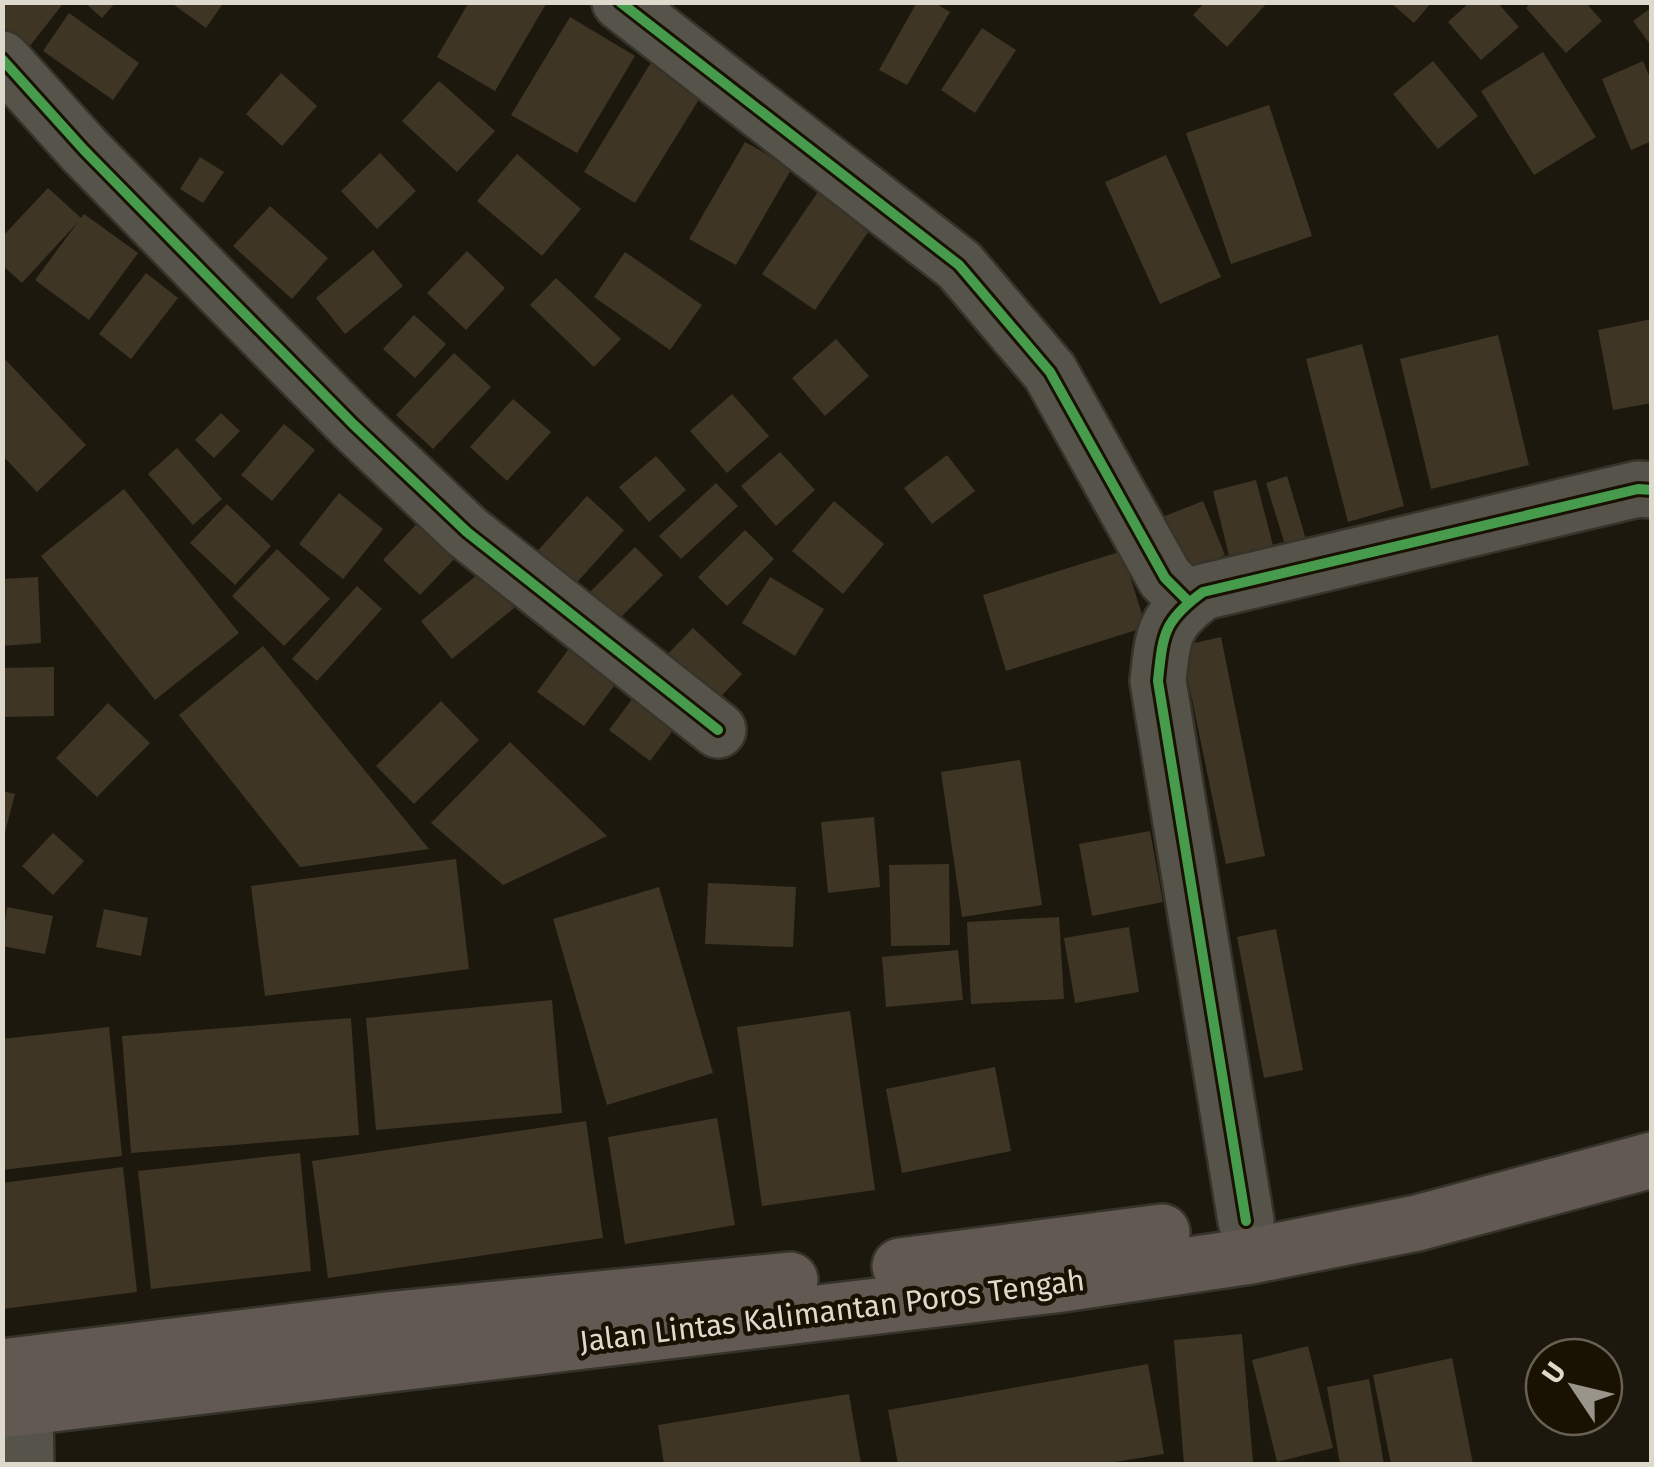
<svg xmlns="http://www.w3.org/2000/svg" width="1654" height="1467" font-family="'Fira Sans',sans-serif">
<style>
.building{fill:#3e3525}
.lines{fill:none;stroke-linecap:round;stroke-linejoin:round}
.minor-casing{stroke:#36332b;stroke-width:60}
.major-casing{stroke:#36332b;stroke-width:60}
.minor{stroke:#56534a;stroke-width:55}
.major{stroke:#625952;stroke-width:55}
.cycleway-casing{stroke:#191101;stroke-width:16}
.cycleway{stroke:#469c4c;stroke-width:10}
.labels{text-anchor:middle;stroke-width:9;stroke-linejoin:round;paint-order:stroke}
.street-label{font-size:30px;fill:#ded9cd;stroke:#191101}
</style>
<rect width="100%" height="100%" fill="#1d180d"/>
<!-- building -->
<g class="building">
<polygon points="2,2 59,2 62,5 29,47 2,26"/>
<polygon points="84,2 116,2 102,18"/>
<polygon points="170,2 224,2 206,28"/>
<polygon points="469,2 546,4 495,91 437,57"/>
<polygon points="917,2 933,2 950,12 907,85 879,70"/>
<polygon points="1205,2 1268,2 1227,47 1193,15"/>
<polygon points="1390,2 1432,2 1414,23"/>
<polygon points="1470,2 1497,2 1519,27 1481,60 1448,22"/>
<polygon points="1532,2 1585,2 1602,21 1566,53 1526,8"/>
<polygon points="1652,7 1652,47 1633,21"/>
<polygon points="69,13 139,63 113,100 43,51"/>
<polygon points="570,17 635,56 577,153 511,115"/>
<polygon points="982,28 1016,50 975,113 941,90"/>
<polygon points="1543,52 1596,137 1534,175 1481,91"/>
<polygon points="655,56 706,88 635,203 584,172"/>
<polygon points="1433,61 1478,116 1438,149 1393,94"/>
<polygon points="1643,61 1652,83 1652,141 1631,150 1602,79"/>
<polygon points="281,73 317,106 282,146 246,114"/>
<polygon points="439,81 495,131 457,172 402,121"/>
<polygon points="1269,105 1312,236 1231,264 1186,133"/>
<polygon points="745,142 792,168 736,265 689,239"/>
<polygon points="380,153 416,191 377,229 341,191"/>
<polygon points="517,154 581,209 542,256 477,201"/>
<polygon points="1166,155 1221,277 1160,304 1105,182"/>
<polygon points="200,157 224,172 203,203 180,189"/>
<polygon points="824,183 877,219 815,310 762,274"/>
<polygon points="48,188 81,218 84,214 138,253 89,320 35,280 78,222 22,283 2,265 2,237"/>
<polygon points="270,206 328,258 292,299 233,246"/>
<polygon points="373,250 403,286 345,334 316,298"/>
<polygon points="467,251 505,288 466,330 427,293"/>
<polygon points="625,252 702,305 670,350 594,297"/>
<polygon points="146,273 178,298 131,359 99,334"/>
<polygon points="556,278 621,339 594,367 530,305"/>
<polygon points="414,315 446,344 415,378 383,349"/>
<polygon points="1652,319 1652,403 1613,410 1598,330"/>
<polygon points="1498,335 1529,465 1431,489 1400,359"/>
<polygon points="836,339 869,376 825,416 792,378"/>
<polygon points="1362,344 1404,506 1348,522 1306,359"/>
<polygon points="454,353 491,387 433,449 396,415"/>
<polygon points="2,356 86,445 37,492 2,455"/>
<polygon points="732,394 769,436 727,473 690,431"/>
<polygon points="513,399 551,432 507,481 470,447"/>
<polygon points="221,413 240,431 214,458 195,440"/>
<polygon points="284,424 315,450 272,501 241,475"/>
<polygon points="177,448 222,499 193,525 148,474"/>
<polygon points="780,452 815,490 776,526 741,486"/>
<polygon points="947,455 975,491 932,524 904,488"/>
<polygon points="656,456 686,490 649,522 619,487"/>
<polygon points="1287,476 1311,556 1290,561 1266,483"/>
<polygon points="1256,480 1280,572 1236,584 1213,491"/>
<polygon points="716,483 738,506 681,559 659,536"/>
<polygon points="124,489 239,633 155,700 41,556"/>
<polygon points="339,493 383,529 343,579 299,544"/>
<polygon points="587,496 624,530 571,589 534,555"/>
<polygon points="834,501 884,544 843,594 792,551"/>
<polygon points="1203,501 1225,555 1182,572 1160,518"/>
<polygon points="227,504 271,546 235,585 190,543"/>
<polygon points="424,516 461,552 420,595 383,560"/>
<polygon points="745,530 774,559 727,606 698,577"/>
<polygon points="635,547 663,575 616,622 588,594"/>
<polygon points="277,549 330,599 284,646 232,596"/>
<polygon points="1122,551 1146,627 1006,671 983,595"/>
<polygon points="483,570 514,608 452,659 421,621"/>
<polygon points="38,577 41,643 2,646 2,579"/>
<polygon points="770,577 824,609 795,656 742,623"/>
<polygon points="357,586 382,609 317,681 292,659"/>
<polygon points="693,628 742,674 712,706 663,659"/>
<polygon points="579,635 626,670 584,726 537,692"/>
<polygon points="1221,637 1265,856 1226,864 1181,646"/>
<polygon points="263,646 429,849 300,867 179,715"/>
<polygon points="54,667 54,716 2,717 2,668"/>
<polygon points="648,678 689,709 650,761 609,730"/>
<polygon points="441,701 479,740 414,804 376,766"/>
<polygon points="108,703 150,743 97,797 56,758"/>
<polygon points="510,742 607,836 503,885 431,823"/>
<polygon points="1020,760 1042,905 962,917 941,772"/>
<polygon points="2,791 15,794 4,836 2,836"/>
<polygon points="874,817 880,887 828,893 821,822"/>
<polygon points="1150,831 1163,902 1092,916 1079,844"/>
<polygon points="53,833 84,861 53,895 22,866"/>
<polygon points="456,859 469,969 265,996 251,886"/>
<polygon points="949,864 950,945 891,946 889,865"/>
<polygon points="708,883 796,887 793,947 705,944"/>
<polygon points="659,887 713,1073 607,1105 553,919"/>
<polygon points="7,907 53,916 45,954 2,946"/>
<polygon points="104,909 148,918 141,956 96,947"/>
<polygon points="1059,917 1064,999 971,1004 967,922"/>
<polygon points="1129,927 1139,992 1075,1003 1064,938"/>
<polygon points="1276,929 1303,1070 1264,1078 1237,937"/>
<polygon points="958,950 963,1000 886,1007 882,957"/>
<polygon points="552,1000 562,1113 376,1130 366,1018"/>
<polygon points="850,1011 875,1190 762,1206 737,1027"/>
<polygon points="351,1018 359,1135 131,1153 122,1036"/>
<polygon points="109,1027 122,1156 2,1170 2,1039"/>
<polygon points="995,1067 1011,1151 902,1173 886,1089"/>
<polygon points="717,1118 735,1225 625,1244 608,1137"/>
<polygon points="586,1121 603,1238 328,1278 312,1161"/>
<polygon points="300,1153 311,1271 151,1289 138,1171"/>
<polygon points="123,1167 137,1292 2,1309 2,1183"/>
<polygon points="1242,1334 1253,1462 1184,1464 1174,1340"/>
<polygon points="1308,1346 1333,1448 1277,1462 1252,1360"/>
<polygon points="1452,1358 1473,1464 1391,1464 1373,1375"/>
<polygon points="1148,1364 1164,1454 1103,1464 898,1464 888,1410"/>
<polygon points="1369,1379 1384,1464 1340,1464 1327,1387"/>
<polygon points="849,1394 861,1464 664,1464 658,1425"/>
</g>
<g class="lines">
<!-- minor casing -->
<g class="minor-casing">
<g id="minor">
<polyline points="620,2 959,265 1050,372 1165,578 1189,602"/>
<polyline points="2,59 84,150 226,295 353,424 467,532 718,730"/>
<path d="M 1246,1221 L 1158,681 C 1163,634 1163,621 1203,592 L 1638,489 L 1652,490"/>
<polyline points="25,1409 26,1464"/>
</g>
</g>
<!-- major casing -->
<g class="major-casing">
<g id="major">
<polyline points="900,1266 1162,1232"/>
<polyline points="2,1367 386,1320 790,1280"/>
<polyline points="2,1410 1055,1285 1251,1256 1417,1223 1652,1160"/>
</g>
</g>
<!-- minor -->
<use href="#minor" class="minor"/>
<!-- major -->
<use href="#major" class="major"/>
<!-- cycleway casing -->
<g class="cycleway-casing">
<g id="cycleway">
<polyline points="620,2 959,265 1050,372 1165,578 1189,602"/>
<polyline points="2,59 84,150 226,295 353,424 467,532 718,730"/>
<path d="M 1246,1221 L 1158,681 C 1163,634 1163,621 1203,592 L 1638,489 L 1652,490"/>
</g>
</g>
<!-- cycleway -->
<use href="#cycleway" class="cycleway"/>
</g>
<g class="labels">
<!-- street labels -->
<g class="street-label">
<text transform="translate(832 1311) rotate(-7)" y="10">Jalan Lintas Kalimantan Poros Tengah</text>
</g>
</g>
<!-- border -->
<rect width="1654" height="1467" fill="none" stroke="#ded9cd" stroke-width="10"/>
<!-- north arrow -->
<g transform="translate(1574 1387) rotate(305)"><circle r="48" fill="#191101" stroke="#686153" stroke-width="2.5"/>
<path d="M0-8L18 38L0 25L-18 38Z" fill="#9a958a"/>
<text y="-15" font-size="28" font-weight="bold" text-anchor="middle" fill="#ded9cd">U</text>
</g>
</svg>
